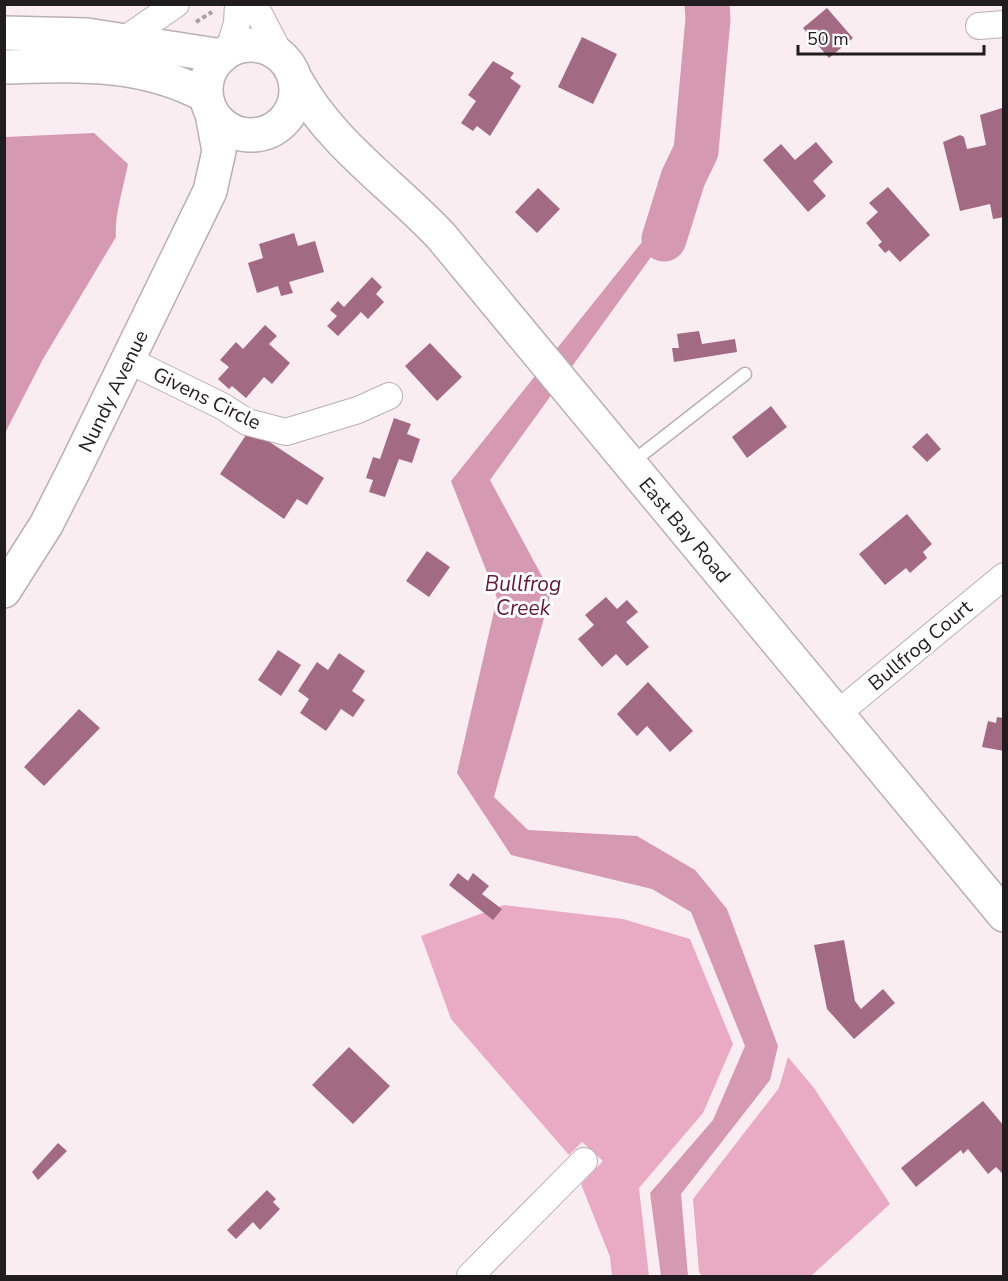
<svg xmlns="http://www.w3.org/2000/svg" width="1008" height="1281" font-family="'Nunito Sans',sans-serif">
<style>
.forest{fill:#e9abc4}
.water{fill:#d599b2}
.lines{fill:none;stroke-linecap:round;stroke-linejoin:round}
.river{stroke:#d599b2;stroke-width:45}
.building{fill:#a36a83}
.lane-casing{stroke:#baafb3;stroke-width:15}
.street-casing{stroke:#baafb3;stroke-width:28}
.secondary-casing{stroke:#baafb3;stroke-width:36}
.path{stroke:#a89fa2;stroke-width:4;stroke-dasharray:4.5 3;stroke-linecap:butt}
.lane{stroke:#fff;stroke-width:12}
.street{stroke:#fff;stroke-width:26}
.secondary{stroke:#fff;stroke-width:33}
.labels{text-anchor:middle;stroke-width:6;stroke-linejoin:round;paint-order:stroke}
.street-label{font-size:20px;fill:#211d1f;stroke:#fefefe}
.water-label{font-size:21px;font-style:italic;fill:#611a3e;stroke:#fefefe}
</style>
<rect width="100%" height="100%" fill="#faedf2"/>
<!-- forest -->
<g class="forest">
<polygon points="504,905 623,919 690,939 733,1044 703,1113 639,1188 649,1276 612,1276 610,1257 581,1184 603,1161 582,1142 569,1155 451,1019 421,936"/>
<polygon points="788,1057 814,1088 890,1204 811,1276 702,1276 699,1272 693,1199 779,1088"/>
</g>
<!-- water -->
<g class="water">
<path d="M 94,133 L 128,164 C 124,186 114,216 116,237 L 43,359 L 5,433 L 5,137 Z"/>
<polygon points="658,222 664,239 490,480 551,593 494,797 528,830 637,836 695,870 727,909 778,1046 770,1080 681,1194 688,1276 661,1276 650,1193 713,1120 745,1046 691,912 652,889 511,855 457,773 497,598 451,481"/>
</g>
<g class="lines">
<!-- river -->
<polyline class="river" points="664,239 683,178 696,151 708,19 707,4"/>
</g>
<!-- building -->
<g class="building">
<polygon points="827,8 853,38 829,58 803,28"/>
<polygon points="582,37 617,54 593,104 558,87"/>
<polygon points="493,61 514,73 510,78 521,86 490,136 477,126 473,131 461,123 476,101 468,95"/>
<polygon points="1002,108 1004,217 993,219 990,204 960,211 943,142 960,135 964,137 967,149 986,145 980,115"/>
<polygon points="816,142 833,162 813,181 826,196 808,212 763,160 781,144 795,160"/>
<polygon points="888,187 930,235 900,262 889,250 885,253 878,245 882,242 866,223 878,212 869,203"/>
<polygon points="538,188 560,209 537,233 515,212"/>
<polygon points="294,233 298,246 315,241 324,272 289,282 293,293 281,296 278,286 257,293 248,263 263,258 259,244"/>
<polygon points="372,277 382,287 376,294 384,302 368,319 361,312 338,336 327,326 337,316 330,310 338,301 344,307"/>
<polygon points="265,325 277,336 269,344 290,363 272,384 264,377 246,398 232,386 229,389 218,379 229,367 220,360 236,342 243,349"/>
<polygon points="699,331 702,344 735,339 737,352 674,362 672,348 679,348 677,334"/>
<polygon points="430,343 462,377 437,401 405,366"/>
<polygon points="771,406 787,427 747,458 732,437"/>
<polygon points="394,418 411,424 407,434 420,439 412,463 399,459 385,497 369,492 373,480 366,478 373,457 380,459"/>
<polygon points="250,429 324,478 307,505 297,499 284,519 220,474"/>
<polygon points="927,433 941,449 927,462 912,447"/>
<polygon points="907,514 932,544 923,552 927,558 910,573 906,568 885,585 859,554"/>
<polygon points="427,551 450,567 429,597 406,581"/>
<polygon points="606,597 617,609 627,600 638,612 626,622 649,647 627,666 616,654 602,667 578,639 594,625 585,615"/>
<polygon points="278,650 301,665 281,696 258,680"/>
<polygon points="339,653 365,671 352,691 365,700 353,717 341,709 326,731 300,713 309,699 298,691 317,662 328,670"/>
<polygon points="648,682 693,731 670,752 647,726 637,736 617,714"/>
<polygon points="79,709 100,728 44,786 24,767"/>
<polygon points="997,717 1004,718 1004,751 982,747 988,721 996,723"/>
<polygon points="458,873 468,881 473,873 489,886 482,894 502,909 493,920 449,885"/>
<polygon points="844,940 855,1001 861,1009 883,989 895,1003 854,1039 827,1009 814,945"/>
<polygon points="349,1047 390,1086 353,1124 312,1085"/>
<polygon points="983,1101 1004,1126 1004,1175 996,1167 988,1174 968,1149 963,1154 961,1150 916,1187 901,1168"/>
<polygon points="58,1143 67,1151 38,1180 32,1172"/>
<polygon points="267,1190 276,1199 273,1202 280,1209 260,1230 253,1222 236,1239 227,1230"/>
</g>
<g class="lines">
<!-- lane casing -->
<g class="lane-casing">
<polyline id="lane" points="631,463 745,374"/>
</g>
<!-- street casing -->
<g class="street-casing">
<g id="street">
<polyline points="254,4 281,56"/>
<polyline points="979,26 1004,24"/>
<polyline points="124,40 176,4"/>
<polyline points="229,50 237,23 238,4"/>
<polyline points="128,360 222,406 247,422 286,432 358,410 389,396"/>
<polyline points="837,714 1004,576"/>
<polyline points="470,1276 584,1161"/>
</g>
</g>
<!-- secondary casing -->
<g class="secondary-casing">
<g id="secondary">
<polyline points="4,33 87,35 222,56"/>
<circle cx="251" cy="90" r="45"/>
<path d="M 4,67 C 76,65 141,61 206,96"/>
<path d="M 296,80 C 331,144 392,184 441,236 L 1004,915"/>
<polyline points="4,591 46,525 74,470 210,191 219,151 212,114"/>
</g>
</g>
<!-- path -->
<polyline class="path" points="196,22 212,12"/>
<!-- lane -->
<use href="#lane" class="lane"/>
<!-- street -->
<use href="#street" class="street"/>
<!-- secondary -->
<use href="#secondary" class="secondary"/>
</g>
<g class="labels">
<!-- street labels -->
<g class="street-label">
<text transform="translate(113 391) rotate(-64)" y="7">Nundy Avenue</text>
<text transform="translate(207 398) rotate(26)" y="7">Givens Circle</text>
<text transform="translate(685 530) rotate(50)" y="7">East Bay Road</text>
<text transform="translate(920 645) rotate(-40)" y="7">Bullfrog Court</text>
</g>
<!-- water labels -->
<g class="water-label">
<text x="523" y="591">Bullfrog<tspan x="523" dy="24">Creek</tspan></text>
</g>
</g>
<!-- border -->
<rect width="1008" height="1281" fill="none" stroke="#211d1f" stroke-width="12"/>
<!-- scale -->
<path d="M798 45v9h186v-9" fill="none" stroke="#211d1f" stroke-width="3"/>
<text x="807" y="45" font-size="18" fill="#211d1f" stroke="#fefefe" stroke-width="4.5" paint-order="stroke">50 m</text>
</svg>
